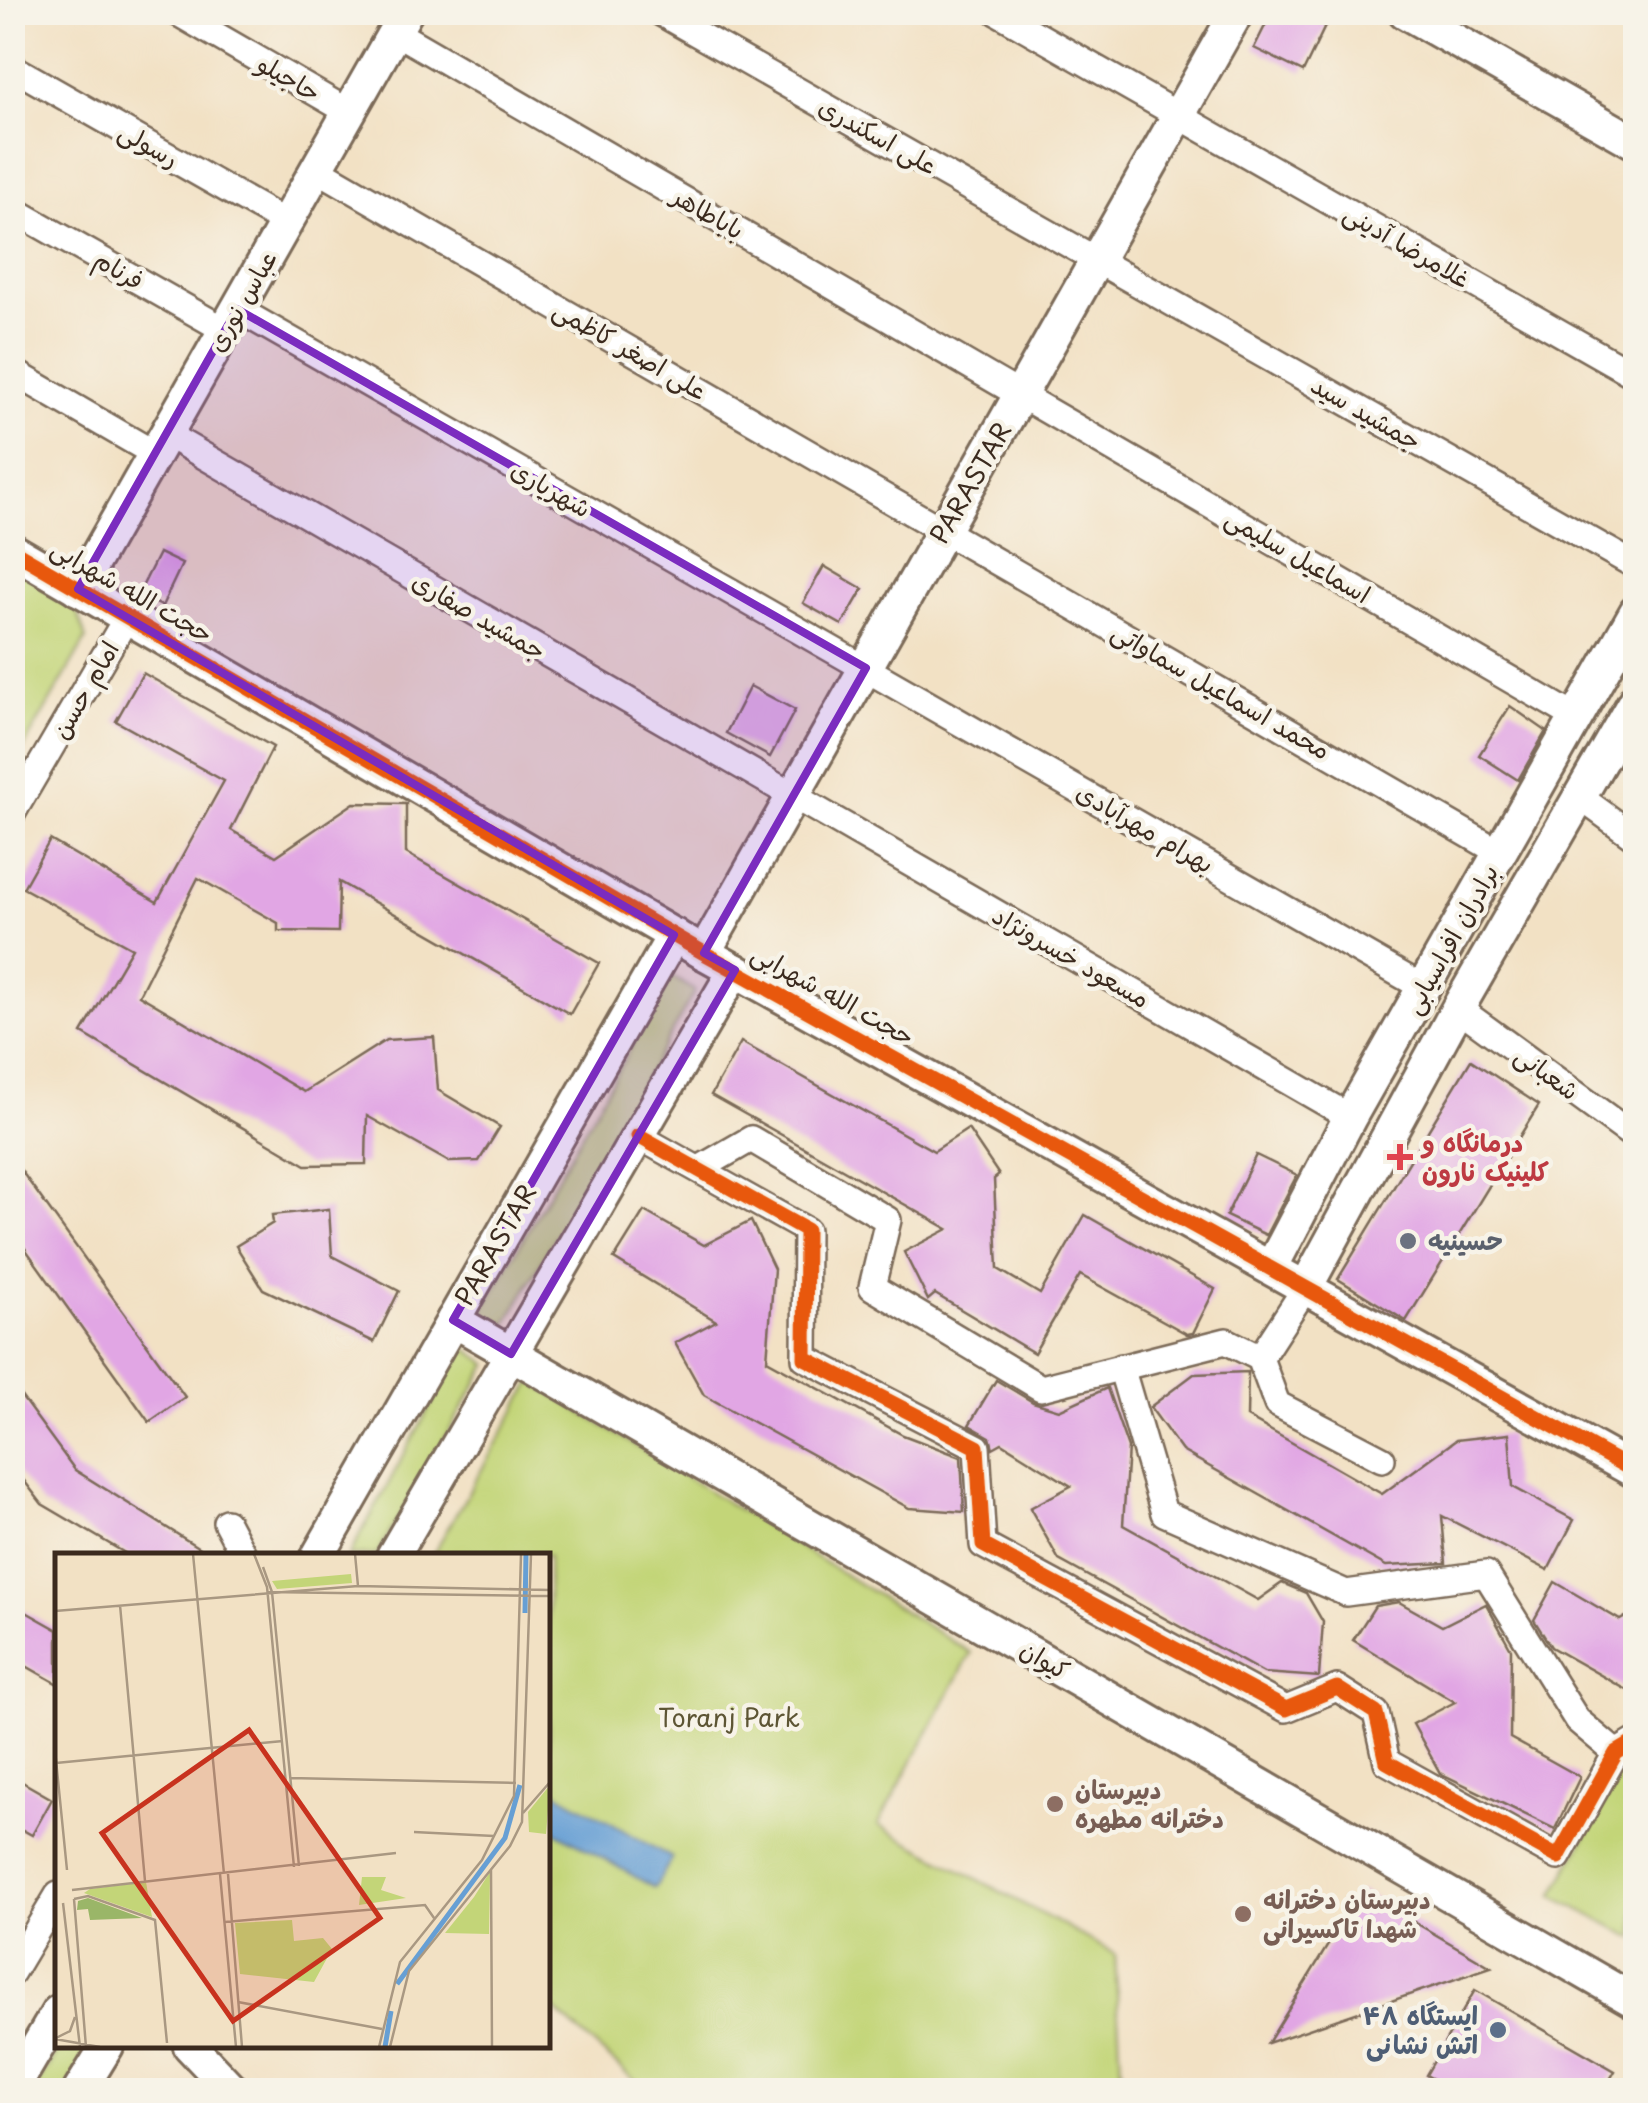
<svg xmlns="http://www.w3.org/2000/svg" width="1648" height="2103" font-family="'Playpen Sans','Playpen Sans Arabic',sans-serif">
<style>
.green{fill:#c3d578;stroke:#7f804b;stroke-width:2.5}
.water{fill:#669fd4;stroke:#506479;stroke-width:2.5}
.building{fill:#e1a6e4}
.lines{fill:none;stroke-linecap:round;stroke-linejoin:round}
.minor-casing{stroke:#7b6a58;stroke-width:30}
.tertiary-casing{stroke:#7b6a58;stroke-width:38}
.minor{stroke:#fff;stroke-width:25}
.tertiary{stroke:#fff;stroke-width:32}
.cycleway-casing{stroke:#f7f3e8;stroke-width:21}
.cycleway{stroke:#e8590c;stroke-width:15}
.marked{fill:#7b2cbf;fill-opacity:0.2;stroke:#7b2cbf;stroke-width:8;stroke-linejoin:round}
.health-dot{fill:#e0444e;stroke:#f7f3e8;stroke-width:4}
.worship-dot{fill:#6b7280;stroke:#f7f3e8;stroke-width:4}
.education-dot{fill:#8d6e63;stroke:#f7f3e8;stroke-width:4}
.service-dot{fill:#5c6f8a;stroke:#f7f3e8;stroke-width:4}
.labels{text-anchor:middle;stroke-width:9;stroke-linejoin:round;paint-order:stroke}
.street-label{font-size:25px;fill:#3b2a1e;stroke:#f7f3e8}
.health-label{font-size:25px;font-weight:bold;fill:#be3a42;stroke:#f7f3e8;text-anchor:start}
.worship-label{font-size:25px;font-weight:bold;fill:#5b616d;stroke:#f7f3e8;text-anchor:start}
.park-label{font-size:25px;fill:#5d5534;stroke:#f7f3e8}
.education-label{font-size:25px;font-weight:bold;fill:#785e54;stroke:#f7f3e8;text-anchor:start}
.service-label{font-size:25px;font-weight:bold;fill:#4e5e75;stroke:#f7f3e8;text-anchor:end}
.inset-river{fill:none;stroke:#669fd4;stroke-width:5}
.inset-road{fill:none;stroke:#a99882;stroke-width:2.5}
.view{fill:#c8321e;fill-opacity:0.15;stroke:#c8321e;stroke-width:5}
.inset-edge{fill:none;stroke:#3b2a1e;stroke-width:5}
</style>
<rect width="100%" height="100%" fill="#f7f3e8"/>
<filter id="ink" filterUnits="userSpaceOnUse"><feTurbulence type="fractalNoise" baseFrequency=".01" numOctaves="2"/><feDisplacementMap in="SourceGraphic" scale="20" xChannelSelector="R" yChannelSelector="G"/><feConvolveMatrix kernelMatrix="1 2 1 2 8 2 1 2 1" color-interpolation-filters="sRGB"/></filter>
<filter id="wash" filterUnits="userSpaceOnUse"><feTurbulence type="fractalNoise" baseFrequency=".0048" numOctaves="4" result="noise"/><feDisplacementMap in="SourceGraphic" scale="40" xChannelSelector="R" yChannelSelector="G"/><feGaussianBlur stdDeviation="2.25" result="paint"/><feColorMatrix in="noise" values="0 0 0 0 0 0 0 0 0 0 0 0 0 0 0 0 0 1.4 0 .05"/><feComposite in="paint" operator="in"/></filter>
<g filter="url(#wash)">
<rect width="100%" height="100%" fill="#f2e1c4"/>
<!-- green -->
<g class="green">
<polygon points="13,563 73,599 86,639 13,766"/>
<polygon points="671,976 695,991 504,1328 480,1315"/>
<polygon points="463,1346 488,1364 377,1555 349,1556"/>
<polygon points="532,1382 971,1653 878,1825 1115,1954 1122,2090 645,2090 548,2004 548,1556 432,1556"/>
<polygon points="1635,1763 1635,1938 1553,1896 1620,1773"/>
<polygon points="60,2046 94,2046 68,2090 34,2090"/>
</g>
<!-- water -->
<polygon class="water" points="548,1787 672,1858 655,1888 548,1827"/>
<g id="blocks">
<!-- building -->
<g class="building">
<polygon points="1272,12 1332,12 1303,72 1254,48"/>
<polygon points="159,553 182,564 162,606 138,595"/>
<polygon points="824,566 863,589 842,625 803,603"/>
<polygon points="143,673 273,747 231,830 276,856 354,803 406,804 406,853 599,963 570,1014 339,882 338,932 278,931 278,923 198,878 139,995 304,1092 386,1040 434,1037 438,1090 500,1127 479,1161 449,1162 367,1116 366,1164 306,1165 82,1033 132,948 23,888 50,840 157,902 224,781 116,721"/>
<polygon points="750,686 795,710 770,757 726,733"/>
<polygon points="1510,706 1546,731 1518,780 1479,755"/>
<polygon points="741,1042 934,1151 968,1129 999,1175 994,1179 998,1269 1040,1294 1085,1215 1215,1289 1193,1333 1187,1334 1080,1275 1034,1353 935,1294 928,1300 904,1252 948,1229 711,1095"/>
<polygon points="1471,1060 1539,1105 1406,1321 1338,1279"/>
<polygon points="1256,1155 1297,1175 1266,1235 1226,1216"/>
<polygon points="12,1158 185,1397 149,1422 12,1230"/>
<polygon points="329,1209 332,1256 399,1291 374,1342 263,1289 236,1246 273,1223 272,1215"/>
<polygon points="644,1211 704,1245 751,1221 774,1269 767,1360 903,1435 961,1457 964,1512 909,1508 704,1395 675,1343 716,1321 614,1259"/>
<polygon points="1248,1372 1247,1417 1382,1494 1456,1440 1509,1434 1513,1487 1574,1520 1548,1570 1442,1516 1446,1563 1386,1566 1182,1451 1150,1407 1194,1374"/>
<polygon points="996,1380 1033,1402 1059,1410 1107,1388 1128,1448 1123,1525 1258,1600 1282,1583 1306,1593 1323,1622 1319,1677 1264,1673 1059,1560 1030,1508 1071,1486 1002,1443 993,1448 990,1437 969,1425"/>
<polygon points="12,1384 75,1470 212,1556 130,1556 42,1504 12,1465"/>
<polygon points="1555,1582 1620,1620 1636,1611 1636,1695 1551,1647 1534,1620"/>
<polygon points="1399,1602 1442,1626 1486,1604 1511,1649 1510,1738 1580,1777 1555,1829 1440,1773 1413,1724 1455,1702 1353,1640 1375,1606"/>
<polygon points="12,1604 58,1630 58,1684 12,1658"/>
<polygon points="12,1776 52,1799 32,1835 12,1824"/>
<polygon points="1361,1891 1491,1967 1268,2043"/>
<polygon points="1475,1990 1615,2071 1604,2090 1453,2090 1426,2075"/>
</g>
</g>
</g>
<g filter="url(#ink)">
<use href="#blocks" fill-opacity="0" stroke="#7b6a58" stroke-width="2.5"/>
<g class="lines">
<!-- minor casing -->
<g class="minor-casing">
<g id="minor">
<polyline points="176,12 349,112"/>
<polyline points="659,12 1636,566"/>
<polyline points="997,12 1636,376"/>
<polyline points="395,32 1575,717"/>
<polyline points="12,67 286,223"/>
<polyline points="317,169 1499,852"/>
<polyline points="12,209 225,330"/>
<polyline points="237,309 1424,988"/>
<polyline points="12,371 155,454"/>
<polyline points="166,434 1350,1117"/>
<polyline points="1580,797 1636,838"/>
<polyline points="12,814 127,617"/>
<polyline points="1458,1008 1636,1138"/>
<polyline points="638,1136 806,1230 805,1358 977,1447 983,1545 1286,1709 1337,1688 1376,1713 1387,1762 1558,1857 1616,1753 1636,1741"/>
<polyline points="699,1169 751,1139 888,1220 872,1287 1041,1388 1226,1341 1260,1358 1277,1404 1382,1459"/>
<polyline points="1260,1358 1306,1287"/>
<polyline points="1121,1367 1164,1513 1346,1593 1486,1574 1577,1720 1616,1753"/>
<polyline points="226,1522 244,1556"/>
<polyline points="12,1972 58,1895"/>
</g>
</g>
<!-- tertiary casing -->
<g class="tertiary-casing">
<g id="tertiary">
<polyline points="1405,12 1636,143"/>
<polyline points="12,550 704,953 1636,1472"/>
<polyline points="78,589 406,12"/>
<polyline points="704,953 1237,12"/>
<polyline points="1271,1268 1350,1117 1636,612"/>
<polyline points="1306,1287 1458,1008 1636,699"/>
<polyline points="453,1320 1636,2002"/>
<polyline points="318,1556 674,935"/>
<polyline points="393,1556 735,970"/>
<polyline points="190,2046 232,2090"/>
<polyline points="12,2090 58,2012"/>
<polyline points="80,2090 107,2046"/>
</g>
</g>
<!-- minor -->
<use href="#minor" class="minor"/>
<!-- tertiary -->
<use href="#tertiary" class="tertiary"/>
<!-- cycleway casing -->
<g class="cycleway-casing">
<g id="cycleway">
<polyline points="12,550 704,953 1636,1472"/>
<polyline points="638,1136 806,1230 805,1358 977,1447 983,1545 1286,1709 1337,1688 1376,1713 1387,1762 1558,1857 1616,1753 1636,1741"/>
</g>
</g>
<!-- cycleway -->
<use href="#cycleway" class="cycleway"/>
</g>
</g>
<!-- marked area -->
<path class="marked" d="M 237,309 L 866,668 L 704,953 L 735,970 L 511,1354 L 453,1320 L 674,935 L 78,589 Z"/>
<!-- markers -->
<path class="health-dot" d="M1395 1142h10v10h10v10h-10v10h-10v-10h-10v-10h10z"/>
<circle class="worship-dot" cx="1408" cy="1241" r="10"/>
<g class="education-dot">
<circle cx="1055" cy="1804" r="10"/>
<circle cx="1243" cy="1914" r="10"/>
</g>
<circle class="service-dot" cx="1498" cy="2030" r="10"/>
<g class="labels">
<!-- street labels -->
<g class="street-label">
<text transform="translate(289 78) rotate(30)" y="9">حاجیلو</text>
<text transform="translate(878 136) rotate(29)" y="9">علی اسکندری</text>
<text transform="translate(149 145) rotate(30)" y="9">رسولى</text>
<text transform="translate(708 213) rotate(30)" y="9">باباطاهر</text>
<text transform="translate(1407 246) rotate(30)" y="9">غلامرضا آدینی</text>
<text transform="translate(119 270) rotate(30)" y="9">فرنام</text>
<text transform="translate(242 301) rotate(-60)" y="9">عباس نوری</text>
<text transform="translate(630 350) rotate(30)" y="9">علی اصغر کاظمی</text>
<text transform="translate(1366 413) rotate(30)" y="9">جمشید سید</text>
<text transform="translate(971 483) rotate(-60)" y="9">PARASTAR</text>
<text transform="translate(551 489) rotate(30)" y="9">شهریاری</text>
<text transform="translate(1298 556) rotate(30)" y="9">اسماعیل سلیمی</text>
<text transform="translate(132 591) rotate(30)" y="9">حجت الله شهرابی</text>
<text transform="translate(479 616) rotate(30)" y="9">جمشید صفاری</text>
<text transform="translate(85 690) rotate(-60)" y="9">امام حسن</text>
<text transform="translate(1221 691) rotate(30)" y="9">محمد اسماعیل سماواتی</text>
<text transform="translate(1145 828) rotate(30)" y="9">بهرام مهرآبادی</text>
<text transform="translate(1451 939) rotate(-61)" y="9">برادران افراسیابی</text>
<text transform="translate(1071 957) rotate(30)" y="9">مسعود خسرونژاد</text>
<text transform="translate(833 995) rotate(29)" y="9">حجت الله شهرابی</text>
<text transform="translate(1547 1073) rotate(36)" y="9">شعبانی</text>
<text transform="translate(496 1245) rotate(-60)" y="9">PARASTAR</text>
<text transform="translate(1045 1660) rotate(30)" y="9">کیوان</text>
</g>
<!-- health labels -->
<g class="health-label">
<text x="1422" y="1152">درمانگاه و<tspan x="1422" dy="29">کلینیک نارون</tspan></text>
</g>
<!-- worship labels -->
<g class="worship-label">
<text x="1428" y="1250">حسینیه</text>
</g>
<!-- park labels -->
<g class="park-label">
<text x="729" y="1727">Toranj Park</text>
</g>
<!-- education labels -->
<g class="education-label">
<text x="1075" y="1799">دبیرستان<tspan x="1075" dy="29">دخترانه مطهره</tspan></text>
<text x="1263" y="1909">دبیرستان دخترانه<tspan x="1263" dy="29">شهدا تاکسیرانی</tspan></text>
</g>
<!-- service labels -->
<g class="service-label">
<text x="1478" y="2025">ایستگاه ۴۸<tspan x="1478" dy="29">اتش نشانی</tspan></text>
</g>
</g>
<!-- overview -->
<g transform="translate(55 1553)">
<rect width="495" height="495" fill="#f2e1c4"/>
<path d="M 296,21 L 297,30 L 222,36 L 217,28 ZM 495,232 L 491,281 L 474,279 L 473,259 ZM 435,319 L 434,381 L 390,380 L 419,344 ZM 307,324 L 331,324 L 326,337 L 351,345 L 304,352 ZM 91,329 L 97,364 L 29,340 L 35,336 ZM 237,367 L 239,388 L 268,385 L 277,396 L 259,429 L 185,421 L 180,370 Z" fill="#c3d578"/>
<path d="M 33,345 L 87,365 L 35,367 L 33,356 L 22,357 L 23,348 Z" fill="#9ab668"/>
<path class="inset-river" d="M 470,60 L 471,1M 342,431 L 450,285 L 465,232M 330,494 L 336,458"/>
<path class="inset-road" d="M 138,1 L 169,321M 199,1 L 212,34 L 239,314M 300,1 L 303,33M 208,14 L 217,39 L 244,313M 213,39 L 495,43M 65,52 L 90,328M 0,58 L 303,33 L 495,37M 0,197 L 12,317M 1,210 L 228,188M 235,225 L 461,230M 468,260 L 495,229M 359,279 L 439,283M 436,317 L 437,494M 165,321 L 181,494M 173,321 L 187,494M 17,337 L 341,300M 19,346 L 33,343 L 100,367 L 112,490M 19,346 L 31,494M 8,350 L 25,494M 170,369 L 370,352 L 379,365M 183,449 L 327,476M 1,485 L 15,478 L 20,464M 0,486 L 45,494M 324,494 L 345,409 L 427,307 L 459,243 L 466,1M 335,494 L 354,418 L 455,293 L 467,269 L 476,1"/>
<path class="view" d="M 194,177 L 325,365 L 178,468 L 47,280 Z"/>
<rect width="495" height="495" class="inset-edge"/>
</g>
<!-- margin -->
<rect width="1648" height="2103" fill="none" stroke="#f7f3e8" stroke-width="50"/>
</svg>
